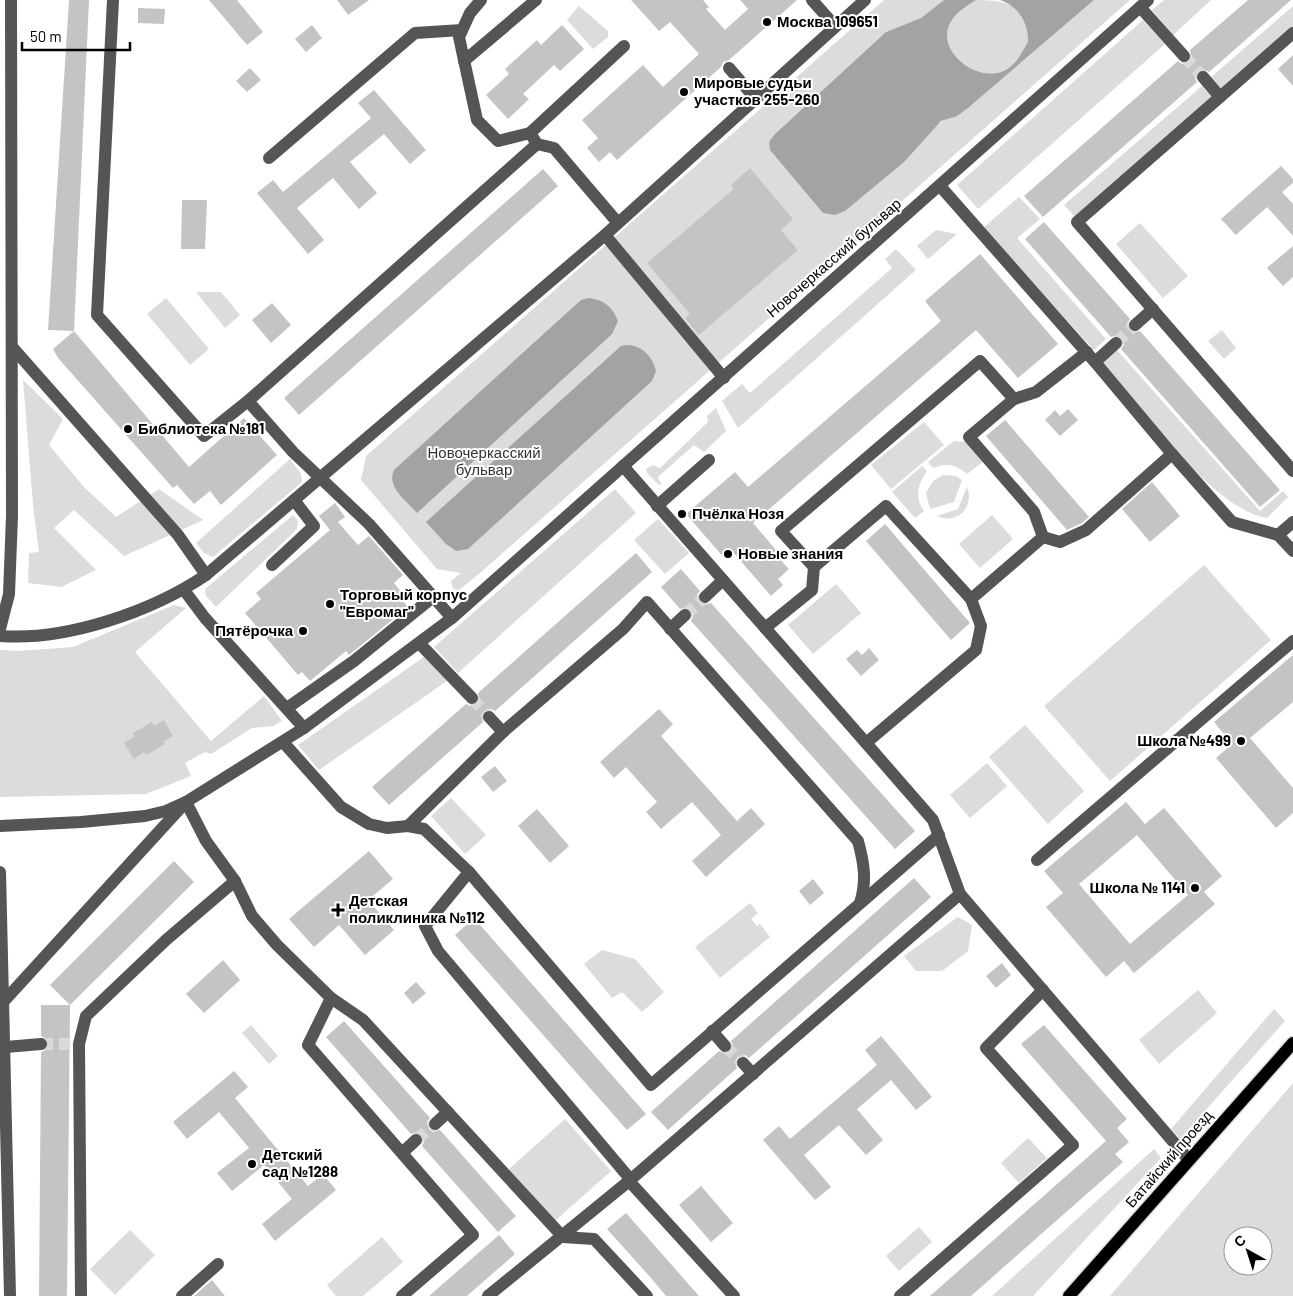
<svg xmlns="http://www.w3.org/2000/svg" width="1293" height="1296" font-family="Barlow,sans-serif">
<style>
.green{fill:#dcdcdc;fill-rule:evenodd}
.water{fill:#a3a3a3}
.building{fill:#c4c4c4;fill-rule:evenodd}
.lines{fill:none;stroke-linecap:round;stroke-linejoin:round}
.minor-tunnel{stroke:#d9d9d9;stroke-width:12;stroke-dasharray:12 6;stroke-linecap:butt}
.major-casing{stroke:#dbdbdb;stroke-width:15}
.minor{stroke:#555;stroke-width:12}
.major{stroke:#000;stroke-width:12}
.poi-dot{fill:#000;stroke:#fff;stroke-width:2}
.labels{text-anchor:middle;stroke-width:4;stroke-linejoin:round;paint-order:stroke}
.poi-label{font-size:15px;font-weight:bold;fill:#000;stroke:#fff;text-anchor:start}
.street-label{font-size:15px;fill:#000;stroke:#fff}
.park-label{font-size:15px;fill:#333;stroke:#fff}
</style>
<rect width="100%" height="100%" fill="#fff"/>
<!-- green -->
<g class="green">
<path d="M 884,0 L 944,0 L 921,18 L 886,32 L 888,174 C 909,158 921,137 941,122 C 948,116 960,114 968,108 L 1094,0 L 1130,0 L 480,573 L 459,590 L 453,589 L 451,581 L 461,573 L 437,569 L 361,480 L 366,456 Z"/>
<path d="M 976,0 C 1008,0 1027,5 1028,42 C 1023,50 1018,61 1010,67 C 983,89 931,51 952,20 C 957,12 968,5 976,0 Z"/>
<polygon points="1164,0 1211,0 1173,35 1152,10"/>
<polygon points="579,6 608,31 608,37 593,49 567,20"/>
<polygon points="1293,6 1293,28 1221,91 1210,78"/>
<polygon points="1143,20 1165,44 978,209 957,185"/>
<polygon points="1202,86 1213,98 1075,217 1064,205"/>
<polygon points="1019,197 1040,219 1017,238 1106,339 1094,350 983,228"/>
<polygon points="1140,223 1188,276 1163,298 1116,244"/>
<polygon points="936,230 957,234 928,259 917,246"/>
<polygon points="896,249 916,270 738,428 722,401 742,384 750,393 892,268 885,259"/>
<polygon points="196,292 221,292 240,315 225,328"/>
<polygon points="166,298 209,349 190,365 147,314"/>
<polygon points="1222,330 1236,348 1224,359 1208,341"/>
<path d="M 1116,349 L 1260,511 L 1283,491 L 1288,497 L 1267,518 C 1215,511 1136,403 1101,362 Z"/>
<polygon points="23,380 63,419 49,445 84,487 116,517 159,489 203,520 124,556 74,510 54,528 96,570 61,587 28,583 29,553 39,552 33,505"/>
<polygon points="716,408 726,431 704,452 694,445 658,477 662,485 658,484 647,473 646,469 653,465 660,468 708,422 707,416"/>
<polygon points="924,422 944,445 891,489 871,465"/>
<path d="M 954,441 L 968,442 L 984,461 L 967,474 C 956,464 946,463 933,468 L 928,462 Z"/>
<polygon points="290,459 301,474 302,482 213,557 204,553 196,543"/>
<path d="M 922,466 L 927,471 C 918,484 914,497 924,511 L 915,518 L 892,492 Z"/>
<polygon points="943,475 956,476 962,480 954,502 930,509 926,493 933,481"/>
<path d="M 967,487 C 975,507 957,525 937,516 L 958,509 Z"/>
<polygon points="615,489 636,513 458,673 434,647"/>
<polygon points="293,515 298,521 297,529 216,607 206,596 205,589"/>
<polygon points="992,515 1013,539 980,568 959,544"/>
<polygon points="658,519 689,553 665,574 634,540"/>
<polygon points="1204,565 1271,640 1110,781 1044,706"/>
<polygon points="836,584 861,613 813,654 788,625"/>
<polygon points="174,605 186,608 135,652 211,741 264,696 282,721 273,726 252,728 211,754 205,752 185,763 191,776 146,794 0,797 0,650 18,651 73,647"/>
<polygon points="424,657 447,681 319,770 298,745"/>
<polygon points="1025,725 1084,791 1048,824 989,757"/>
<polygon points="987,763 1007,786 970,818 950,795"/>
<polygon points="451,798 486,835 465,854 431,816"/>
<polygon points="750,903 758,913 751,919 757,926 760,924 770,937 720,978 695,947"/>
<polygon points="958,917 972,925 968,951 942,971 916,971 904,956"/>
<polygon points="602,950 635,959 664,992 642,1012 622,992 612,998 584,964"/>
<polygon points="1198,990 1217,1013 1159,1064 1139,1040"/>
<polygon points="1274,1009 1285,1021 1180,1139 1171,1129"/>
<polygon points="251,1025 278,1056 269,1064 242,1033"/>
<path d="M 1293,1083 L 1293,1296 L 1110,1296 ZM 1233,1236 L 1263,1236 L 1263,1266 L 1233,1266 Z"/>
<polygon points="565,1119 611,1171 555,1221 509,1169"/>
<polygon points="1028,1138 1047,1158 1019,1183 1001,1163"/>
<polygon points="1154,1149 1161,1158 1033,1296 992,1296"/>
<polygon points="919,1227 932,1242 899,1271 886,1256"/>
<polygon points="130,1230 155,1255 115,1295 90,1269"/>
<polygon points="382,1237 403,1262 363,1296 336,1296 327,1285"/>
</g>
<!-- water -->
<g class="water">
<path d="M 944,0 L 976,0 C 968,5 957,12 952,20 C 931,51 983,89 1010,67 C 1018,61 1023,50 1028,42 C 1028,22 1019,7 1000,0 L 1094,0 L 968,108 L 957,116 L 941,121 L 904,162 L 845,211 L 835,215 L 823,213 L 770,150 L 769,142 L 774,135 L 886,32 L 921,18 Z"/>
<path d="M 589,298 C 604,300 612,306 618,321 L 612,334 L 417,513 C 407,501 386,487 394,470 L 581,300 Z"/>
<path d="M 626,345 C 642,345 652,356 656,371 L 652,381 L 468,549 L 456,551 L 446,544 L 426,522 L 621,346 Z"/>
</g>
<!-- building -->
<g class="building">
<polygon points="69,0 89,0 74,331 48,330"/>
<polygon points="209,0 237,0 263,32 247,45"/>
<polygon points="337,0 369,0 348,15"/>
<polygon points="631,0 703,0 709,7 706,9 725,30 748,9 740,0 797,0 729,60 723,62 721,67 617,160 610,152 599,162 587,148 598,138 582,120 643,65 663,87 699,54 670,22 659,31"/>
<polygon points="1248,0 1291,0 1209,72 1202,69 1197,71 1195,78 1197,82 1043,217 1024,196 1178,61 1182,64 1189,62 1192,58 1190,50"/>
<polygon points="138,8 165,9 164,24 138,23"/>
<polygon points="312,25 322,38 306,52 295,39"/>
<polygon points="562,25 584,49 560,71 554,65 523,94 529,99 508,119 486,95 509,74 505,69 537,40 541,45"/>
<polygon points="1293,55 1293,86 1278,69"/>
<polygon points="250,68 261,80 247,92 236,81"/>
<polygon points="374,90 426,150 410,164 384,134 350,162 377,193 359,209 333,178 297,208 324,240 308,254 257,193 273,180 283,192 371,118 358,103"/>
<polygon points="1281,166 1293,179 1293,183 1282,192 1293,204 1293,236 1267,207 1236,235 1221,219"/>
<polygon points="750,168 793,219 781,230 798,250 699,335 685,318 690,314 647,263 734,189 731,185"/>
<polygon points="543,169 558,186 299,415 284,398"/>
<polygon points="182,200 207,200 205,249 181,249"/>
<polygon points="1044,222 1130,319 1127,323 1129,330 1133,333 1140,331 1280,490 1260,507 1121,349 1124,345 1122,338 1118,335 1111,337 1025,239"/>
<polygon points="1293,246 1293,277 1283,286 1267,268"/>
<polygon points="980,254 1058,344 1018,378 976,330 753,523 776,550 774,553 789,569 778,579 783,585 771,596 733,552 725,559 686,514 735,472 748,487 941,321 925,301"/>
<polygon points="272,303 291,325 271,343 252,320"/>
<polygon points="74,331 189,467 244,418 277,455 221,505 210,491 194,504 177,485 173,488 58,358 53,349"/>
<polygon points="1068,409 1078,420 1060,436 1045,420 1055,410 1060,416"/>
<polygon points="1005,420 1089,517 1082,523 1067,530 986,436"/>
<polygon points="1152,482 1180,516 1150,542 1122,509"/>
<polygon points="335,503 345,517 338,522 358,545 369,536 403,575 394,583 406,598 403,601 408,607 349,655 346,651 310,681 302,672 298,675 245,613 261,599 256,593 330,530 319,516"/>
<polygon points="885,524 970,623 951,640 866,541"/>
<polygon points="636,553 652,572 495,711 491,709 484,711 481,715 483,722 389,805 372,787 466,704 470,706 477,704 480,700 478,693"/>
<polygon points="681,569 700,591 697,595 699,602 703,605 711,603 915,831 895,849 691,621 693,617 691,610 687,607 680,609 661,587"/>
<polygon points="869,648 879,660 861,676 846,659 857,650 862,655"/>
<polygon points="1293,655 1293,702 1250,738 1293,788 1293,813 1276,828 1216,758 1232,744 1214,722"/>
<polygon points="659,709 673,724 661,736 737,821 751,808 765,824 706,877 692,861 721,835 692,802 661,829 646,812 657,802 626,767 614,778 600,762"/>
<polygon points="164,720 173,736 163,742 165,744 146,755 144,752 134,759 124,743 135,736 133,733 152,722 154,726"/>
<polygon points="495,766 507,781 493,792 481,777"/>
<path d="M 1126,802 L 1145,824 L 1164,808 L 1222,876 L 1204,892 L 1215,904 L 1134,973 L 1124,961 L 1106,977 L 1046,907 L 1063,893 L 1044,871 ZM 1137,835 L 1188,895 L 1130,944 L 1079,884 Z"/>
<polygon points="537,809 569,846 550,863 518,826"/>
<polygon points="369,851 393,879 368,900 394,930 365,955 339,925 314,947 289,919"/>
<polygon points="174,861 194,882 70,1005 50,985"/>
<polygon points="914,878 931,897 749,1058 745,1055 738,1057 735,1061 737,1068 668,1130 651,1112 719,1051 726,1054 731,1052 733,1045 731,1041"/>
<polygon points="813,879 824,893 810,905 799,891"/>
<polygon points="474,918 646,1114 627,1130 455,935"/>
<polygon points="223,960 240,980 204,1013 186,994"/>
<polygon points="1002,963 1011,975 996,988 986,976"/>
<polygon points="416,982 426,993 413,1004 404,993"/>
<polygon points="41,1005 70,1005 67,1296 39,1296 41,1052 46,1050 49,1044 47,1039 41,1036"/>
<polygon points="344,1021 430,1118 427,1122 429,1129 433,1132 440,1130 516,1216 498,1232 422,1146 424,1142 422,1135 418,1132 411,1134 326,1037"/>
<polygon points="1044,1025 1127,1119 1117,1128 1129,1142 1115,1154 1123,1162 971,1296 930,1296 1106,1141 1021,1044"/>
<polygon points="881,1036 932,1097 916,1110 891,1080 857,1109 883,1140 866,1155 839,1125 804,1155 831,1187 815,1200 763,1140 779,1126 790,1139 877,1065 865,1050"/>
<polygon points="234,1071 248,1087 235,1098 308,1186 323,1174 336,1190 275,1241 262,1224 292,1199 264,1165 232,1191 217,1173 249,1148 219,1112 187,1139 173,1122"/>
<polygon points="701,1186 733,1223 711,1242 679,1205"/>
<polygon points="626,1213 699,1296 666,1296 651,1278 607,1229"/>
<polygon points="499,1235 515,1254 467,1296 429,1296"/>
<polygon points="212,1280 225,1296 194,1296"/>
</g>
<g class="lines">
<!-- minor-tunnel -->
<g class="minor-tunnel">
<polyline points="1184,56 1203,77"/>
<polyline points="1116,343 1135,325"/>
<polyline points="685,615 705,597"/>
<polyline points="472,698 489,717"/>
<polyline points="41,1044 69,1044"/>
<polyline points="725,1046 743,1063"/>
<polyline points="416,1140 435,1124"/>
</g>
<!-- major casing -->
<g class="major-casing">
<polyline id="major" points="1069,1296 1293,1043"/>
</g>
<!-- minor -->
<g class="minor">
<polyline points="113,0 97,315 204,436 248,401"/>
<polyline points="481,0 470,13 459,37 477,120 498,141 530,133 537,144 554,148 618,223"/>
<polyline points="812,0 835,26"/>
<polyline points="1140,7 1184,56"/>
<polyline points="464,61 536,0"/>
<polyline points="729,68 755,98"/>
<polyline points="1203,77 1220,97 1077,222 1293,471"/>
<polyline points="1220,97 1293,33"/>
<polyline points="530,133 624,46"/>
<polyline points="269,158 415,33 462,30"/>
<polyline points="940,186 1095,362 1172,454"/>
<polyline points="605,235 724,378"/>
<polyline points="1135,325 1153,309"/>
<polyline points="13,348 178,535 206,575"/>
<polyline points="1095,362 1116,343"/>
<polyline points="1014,399 969,437 1034,512 1043,537"/>
<polyline points="623,466 866,743"/>
<polyline points="657,506 709,460"/>
<polyline points="1278,535 1293,522"/>
<polyline points="272,565 314,526 294,500"/>
<polyline points="814,567 886,506 971,599"/>
<polyline points="184,590 205,618 304,728"/>
<polyline points="705,597 723,580"/>
<polyline points="452,618 369,524 293,452 248,401 537,144"/>
<polyline points="765,628 812,590 814,567 781,531 980,361 1014,399 1036,392 1087,352"/>
<polyline points="0,629 9,594 12,516 11,0"/>
<polyline points="670,629 685,615"/>
<path d="M 0,636 C 66,641 151,612 206,575 L 605,235 L 865,0"/>
<polyline points="420,644 472,698"/>
<polyline points="287,708 354,661 433,597"/>
<polyline points="489,717 503,732"/>
<polyline points="283,742 341,807 369,824 387,828 408,826 424,829 469,872 651,1085 939,835"/>
<polyline points="0,826 81,822 145,816 166,811 186,802 304,728 452,618 1148,0"/>
<path d="M 408,826 L 503,732 L 623,629 L 647,602 L 858,841 C 864,863 867,881 860,903"/>
<polyline points="1037,860 1293,641"/>
<polyline points="0,872 10,1296"/>
<polyline points="469,872 425,926 438,951 631,1180"/>
<polyline points="331,998 308,1045 473,1235 402,1296"/>
<polyline points="5,1000 186,802 206,841 235,881 252,916 277,945 331,998 363,1020 563,1237 594,1239 647,1296"/>
<polyline points="712,1031 725,1046"/>
<polyline points="6,1047 41,1044"/>
<polyline points="743,1063 753,1074"/>
<polyline points="435,1124 448,1112"/>
<polyline points="402,1153 416,1140"/>
<polyline points="1189,1160 960,894 933,820 866,743 976,650 981,626 971,599 1043,537 1060,542 1086,530 1172,454 1232,522 1278,535 1293,551"/>
<polyline points="629,1181 960,894"/>
<polyline points="81,1296 79,1044 86,1016 166,940 235,881"/>
<polyline points="182,1296 218,1264"/>
<polyline points="488,1296 629,1181 734,1296"/>
<polyline points="900,1296 1073,1145 986,1048 1043,990"/>
</g>
<!-- major -->
<use href="#major" class="major"/>
</g>
<!-- markers -->
<g class="poi-dot">
<circle cx="767" cy="22" r="5"/>
<circle cx="684" cy="92" r="5"/>
<circle cx="128" cy="429" r="5"/>
<circle cx="682" cy="514" r="5"/>
<circle cx="728" cy="554" r="5"/>
<circle cx="330" cy="604" r="5"/>
<circle cx="303" cy="631" r="5"/>
<circle cx="1241" cy="741" r="5"/>
<circle cx="1195" cy="888" r="5"/>
<path d="M335.5 902.5h5v5h5v5h-5v5h-5v-5h-5v-5h5z"/>
<circle cx="252" cy="1164" r="5"/>
</g>
<g class="labels">
<!-- poi labels -->
<g class="poi-label">
<text x="777" y="27">Москва 109651</text>
<text x="694" y="88">Мировые судьи<tspan x="694" dy="17">участков 255-260</tspan></text>
<text x="138" y="434">Библиотека №181</text>
<text x="692" y="519">Пчёлка Нозя</text>
<text x="738" y="559">Новые знания</text>
<text x="340" y="600">Торговый корпус<tspan x="340" dy="17">"Евромаг"</tspan></text>
<text x="293" y="636" text-anchor="end">Пятёрочка</text>
<text x="1231" y="746" text-anchor="end">Школа №499</text>
<text x="1185" y="893" text-anchor="end">Школа № 1141</text>
<text x="349" y="906">Детская<tspan x="349" dy="17">поликлиника №112</tspan></text>
<text x="262" y="1160">Детский<tspan x="262" dy="17">сад №1288</tspan></text>
</g>
<!-- street labels -->
<g class="street-label">
<text transform="translate(834 258) rotate(-41)" y="5">Новочеркасский бульвар</text>
<text transform="translate(1169 1159) rotate(-49)" y="5">Батайский проезд</text>
</g>
<!-- park labels -->
<g class="park-label">
<text x="484" y="458">Новочеркасский<tspan x="484" dy="17">бульвар</tspan></text>
</g>
</g>
<!-- north arrow -->
<g transform="translate(1248 1251) rotate(321)"><circle r="24" fill="#ffffff" stroke="#999999"/>
<path d="M0-4L9 19L0 12L-9 19Z" fill="#000000"/>
<text y="-8" font-size="14" font-weight="bold" text-anchor="middle" fill="#000000">С</text>
</g>
<!-- scale -->
<path d="M22 42v8h108v-8" fill="none" stroke="#000000" stroke-width="2.5"/>
<text x="30" y="42" font-size="15" fill="#000000" stroke="#ffffff" stroke-width="4" paint-order="stroke">50 m</text>
</svg>
